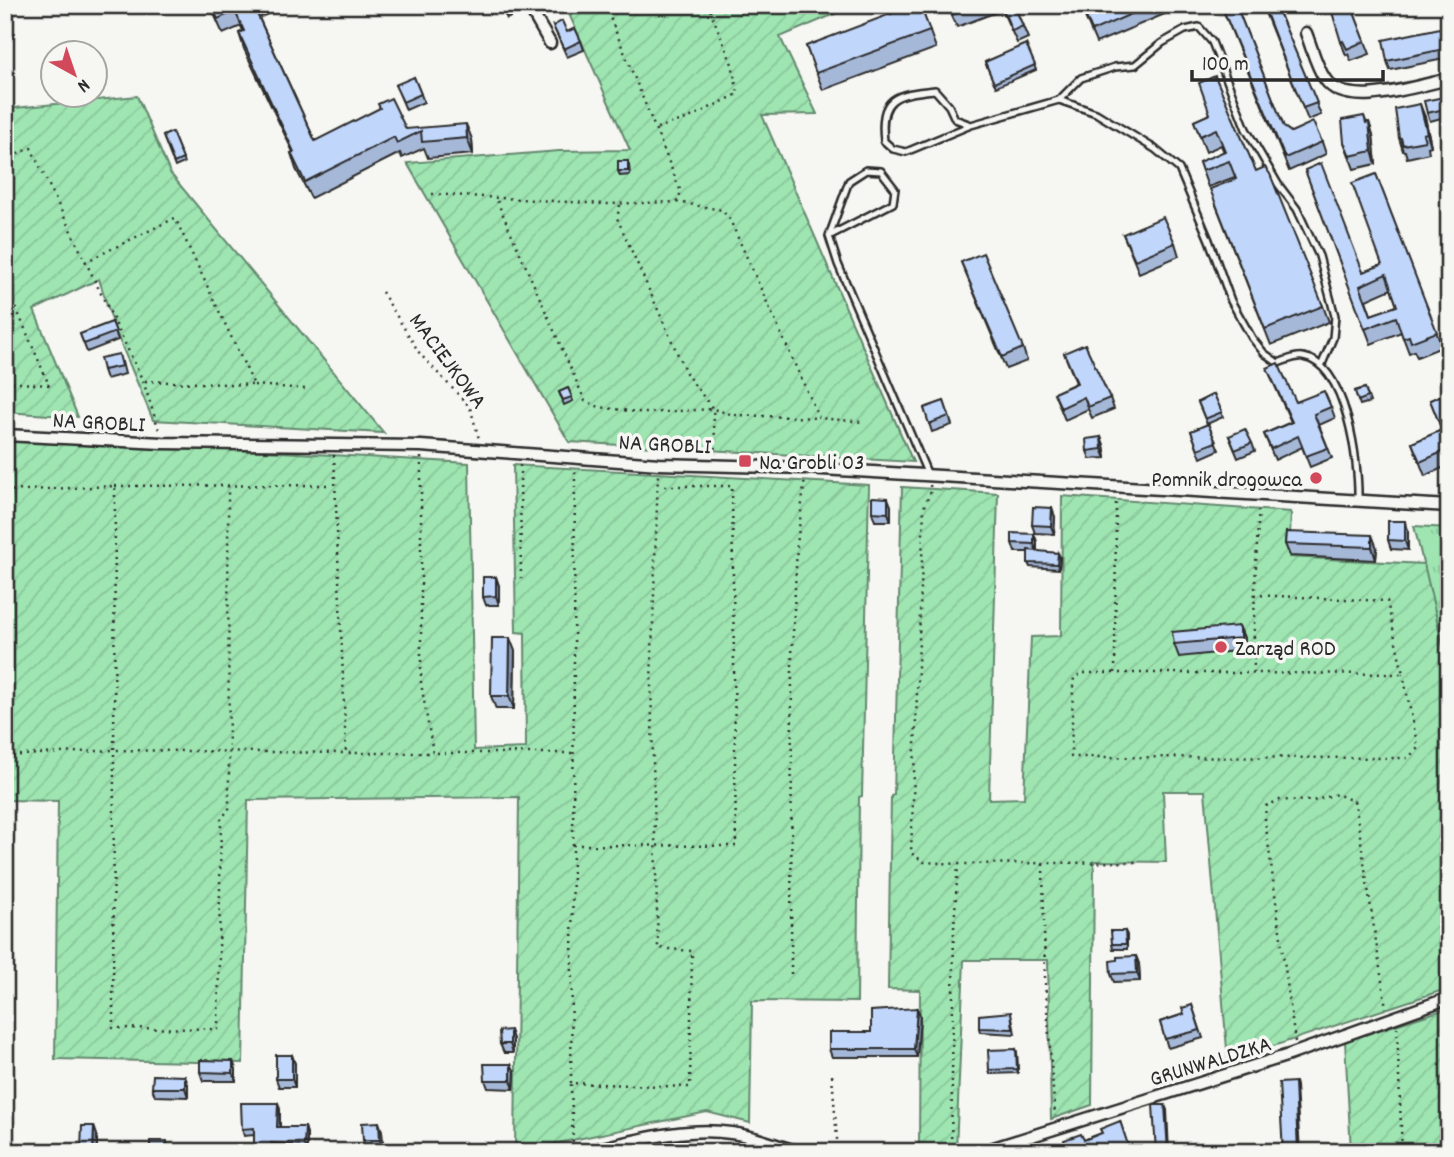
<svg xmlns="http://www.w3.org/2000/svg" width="1454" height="1157" font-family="Dekko,sans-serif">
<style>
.forest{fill:url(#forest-firs);stroke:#64886e;stroke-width:2}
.park{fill:url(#park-tufts);stroke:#64886e;stroke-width:2}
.garden{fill:url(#garden-furrows);stroke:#64886e;stroke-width:2}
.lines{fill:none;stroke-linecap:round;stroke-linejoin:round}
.service-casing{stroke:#2b2b2b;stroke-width:10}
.minor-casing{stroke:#2b2b2b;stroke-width:15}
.path{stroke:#2b2b2b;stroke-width:2.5;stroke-dasharray:2 5;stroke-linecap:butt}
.service{stroke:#f6f6f2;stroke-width:5}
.minor{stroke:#f6f6f2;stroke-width:10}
.wall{fill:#a6b8d8;stroke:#2b2b2b;stroke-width:2;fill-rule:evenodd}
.shaded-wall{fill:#8796b0;stroke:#2b2b2b;stroke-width:2}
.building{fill:#c1d6fb;stroke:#2b2b2b;stroke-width:2;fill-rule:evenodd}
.poi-dot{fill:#d1495b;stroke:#f6f6f2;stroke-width:2.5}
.labels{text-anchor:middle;stroke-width:7;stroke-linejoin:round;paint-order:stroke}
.street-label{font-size:23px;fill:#2b2b2b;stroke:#f6f6f2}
.poi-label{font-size:23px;fill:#2b2b2b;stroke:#f6f6f2;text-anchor:start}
</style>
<defs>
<pattern id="forest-firs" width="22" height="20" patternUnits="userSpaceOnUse" patternTransform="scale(1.75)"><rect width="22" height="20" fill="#9ee5b2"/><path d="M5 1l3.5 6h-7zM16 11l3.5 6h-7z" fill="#88c599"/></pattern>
<pattern id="park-tufts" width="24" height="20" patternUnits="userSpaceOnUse" patternTransform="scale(1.75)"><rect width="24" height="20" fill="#9ee5b2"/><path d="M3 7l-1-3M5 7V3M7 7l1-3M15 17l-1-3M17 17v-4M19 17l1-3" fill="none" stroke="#88c599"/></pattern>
<pattern id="garden-furrows" width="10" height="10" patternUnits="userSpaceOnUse" patternTransform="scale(1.75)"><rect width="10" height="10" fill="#9ee5b2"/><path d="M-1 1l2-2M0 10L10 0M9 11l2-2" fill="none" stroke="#88c599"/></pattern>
</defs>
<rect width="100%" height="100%" fill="#f6f6f2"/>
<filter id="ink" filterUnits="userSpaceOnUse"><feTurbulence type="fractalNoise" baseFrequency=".0143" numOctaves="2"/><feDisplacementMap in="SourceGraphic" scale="14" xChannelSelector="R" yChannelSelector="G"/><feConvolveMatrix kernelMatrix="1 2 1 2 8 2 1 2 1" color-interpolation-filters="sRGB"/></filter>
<g filter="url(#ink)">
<!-- forest -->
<polygon class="forest" points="681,1139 695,1144 691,1152 619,1152"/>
<!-- park -->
<polygon class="park" points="1414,526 1449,528 1449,668"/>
<!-- garden -->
<g class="garden">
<polygon points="565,5 856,5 780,37 817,114 762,115 913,462 569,442 407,163 559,151 630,150"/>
<polygon points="137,96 170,173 384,433 153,420 115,330 99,279 34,310 78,417 5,412 5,109"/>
<polygon points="5,436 469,463 474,750 526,748 525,633 516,632 513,465 869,485 862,796 859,797 857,1002 752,1001 750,1123 707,1112 515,1152 519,797 248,800 243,1063 55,1059 58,801 5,800"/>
<polygon points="902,487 998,493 989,799 1024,798 1031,637 1061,636 1062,496 1291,512 1289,557 1424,564 1449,672 1449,988 1228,1061 1205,791 1163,791 1166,862 1094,861 1092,1105 1051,1119 1048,960 964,960 956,1150 919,1152 920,990 888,989 891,796 894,795"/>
<polygon points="1449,1008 1449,1152 1351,1152 1345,1041"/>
</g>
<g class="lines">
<!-- service casing -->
<g class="service-casing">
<g id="service">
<polyline points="1059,100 1081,78 1115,67 1135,65 1162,43 1185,30 1199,27 1212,42 1246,129 1278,184 1297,209 1319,256 1335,316 1333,338 1322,364"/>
<path d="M 971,125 L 955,119 L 949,106 L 935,90 C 895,94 879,97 884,141 L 893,149 L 906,152 L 971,125 L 1059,100 L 1096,113 L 1155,149 L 1179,169 L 1209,240 L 1231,301 L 1252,338 L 1264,353 L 1278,363 C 1285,361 1296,355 1303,357 C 1347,364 1359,464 1358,500"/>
<polyline points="829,236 893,203 895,189 881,171 866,170 849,181 829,236 838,264 928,475"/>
</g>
</g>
<!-- minor casing -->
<g class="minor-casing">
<g id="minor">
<polyline points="528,5 550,43"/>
<path d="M 1306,33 C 1312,48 1316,66 1325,79 C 1345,111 1419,85 1449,79"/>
<polyline points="5,435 162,443 421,446 659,464 805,468 1449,506"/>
<path d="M 584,1152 C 631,1142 683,1126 731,1133 C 754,1136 777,1146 800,1152"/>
<polyline points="981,1152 1289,1055 1449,998"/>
</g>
</g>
<!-- path -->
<g class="path">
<polyline points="657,128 689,118 738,94 732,64 708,5"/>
<polyline points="5,160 31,148 143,381 160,433"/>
<polyline points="432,194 605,204 677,202 681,192 605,5"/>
<polyline points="497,201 585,401 599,407 645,413 713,409 734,415 819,418"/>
<polyline points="677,202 722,210 730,220 819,418 864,422"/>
<polyline points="620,205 617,218 687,375 713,409 716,454"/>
<polyline points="85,262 175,218 254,385 143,381"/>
<polyline points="5,282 49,385 5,382"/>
<polyline points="382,292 420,354 470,407 479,439"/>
<polyline points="254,385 306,389"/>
<polyline points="334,455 346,753 433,753"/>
<polyline points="421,457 421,683 433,753 573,753"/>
<polyline points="520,465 521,581"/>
<polyline points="930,485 931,491 924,507 911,853 924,862 958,864 1137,862"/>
<polyline points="115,486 332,485"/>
<polyline points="5,491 115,486 113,1028 218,1029 221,818 229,810 228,486"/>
<path d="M 1254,595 L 1387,601 L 1403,674 L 1254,673 C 1253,617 1256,561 1259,505"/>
<polyline points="1115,673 1116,498"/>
<polyline points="1254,673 1083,673 1074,678 1073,686 1071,757 1408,758 1418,748 1403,674"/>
<polyline points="5,756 114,750 345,753"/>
<polyline points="573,845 575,467"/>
<polyline points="1043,864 1045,982 1055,1116"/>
<polyline points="791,974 792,656 797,545 805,478"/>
<polyline points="1397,1027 1402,1152"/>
<polyline points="1295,1042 1265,820 1266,806 1280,800 1313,801 1337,794 1355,802 1386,1008"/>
<polyline points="832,1075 838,1152"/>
<polyline points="571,1083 573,845 736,846 732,486 660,486"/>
<polyline points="573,1149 571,1083 690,1087 692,951 658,948 651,683 658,474"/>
<polyline points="951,1152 954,928 958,864"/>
</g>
<!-- service -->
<use href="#service" class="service"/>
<!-- minor -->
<use href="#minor" class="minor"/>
</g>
<!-- wall -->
<g class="wall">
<polygon points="64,5 83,5 67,12"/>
<polygon points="210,5 286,5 259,18 315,141 406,129 472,139 473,154 428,158 424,148 402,158 400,153 311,198 296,169 291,153 293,152 244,49 239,33 243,31 241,26 223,34"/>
<polygon points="500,5 515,5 518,13 507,19"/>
<polygon points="920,5 936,48 823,90 806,46"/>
<polygon points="947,5 1015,5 1014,6 1028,38 1017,43 1002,10 957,27"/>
<polygon points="1080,5 1100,5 1101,7 1105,5 1186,5 1096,43"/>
<polygon points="1221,5 1236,5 1284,127 1291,132 1322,142 1326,154 1289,171"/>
<polygon points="1262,5 1276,5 1321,115 1308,120"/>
<polygon points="1351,5 1370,54 1351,61 1348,54 1346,55 1341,42"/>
<polygon points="553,26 567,32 581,41 584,50 567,57"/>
<polygon points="1445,27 1449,37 1449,58 1390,70 1387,61"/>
<polygon points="1026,44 1036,70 996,87 985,62"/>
<polygon points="414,77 424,102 406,110 399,93"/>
<polygon points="1449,96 1449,116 1430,121 1427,113"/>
<polygon points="1210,114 1256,171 1323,306 1329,322 1271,345 1216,205 1235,179 1235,177 1208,187 1199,162 1224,152 1221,145 1206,152 1194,121"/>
<polygon points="1425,117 1431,146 1428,147 1429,153 1407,158 1405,151 1403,151 1399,138"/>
<polygon points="1367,122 1369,122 1373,135 1376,164 1354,169 1344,142"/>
<polygon points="172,132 184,163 175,167 163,136"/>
<polygon points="629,165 630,175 620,176 618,171"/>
<path d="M 1305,170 L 1363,272 L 1382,265 L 1376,174 L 1442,347 L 1417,357 L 1414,351 L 1409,353 L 1401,332 L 1371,344 ZM 1391,289 L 1397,306 L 1371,315 L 1366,300 Z"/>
<polygon points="1123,234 1175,243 1179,256 1139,273"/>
<polygon points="961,262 1023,348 1027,361 1006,369"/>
<polygon points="112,322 118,340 87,352 80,334"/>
<polygon points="1064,353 1110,398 1114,409 1092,418 1088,409 1065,420 1054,393 1076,383"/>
<polygon points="122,362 125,374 106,379 103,370"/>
<polygon points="1267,368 1296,402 1331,407 1335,418 1319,425 1332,458 1310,467 1302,447 1275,460 1264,434 1291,422"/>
<polygon points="568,388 573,401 564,405 559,392"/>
<polygon points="1365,388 1370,402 1360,405 1355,391"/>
<polygon points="1449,392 1449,465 1425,476 1412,443 1442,430 1430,400"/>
<polygon points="1214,394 1223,417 1207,424 1198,402"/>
<polygon points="944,401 952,425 932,432 924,408"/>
<polygon points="1208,424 1219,450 1201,458 1191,431"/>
<polygon points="1229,436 1252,443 1255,451 1238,458"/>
<polygon points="1101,437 1104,445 1106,458 1090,459 1087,451"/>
<polygon points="891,506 891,521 875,521 872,512"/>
<polygon points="1055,517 1054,534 1035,533 1032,525"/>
<polygon points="1408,530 1408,550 1391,549 1388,540"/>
<polygon points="1286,532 1377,548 1376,560 1290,556 1285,544"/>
<polygon points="1034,534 1037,542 1037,551 1060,557 1059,569 1030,567 1028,563 1028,552 1015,552 1012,543"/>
<polygon points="496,577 499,586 499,605 486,605 483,597"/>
<polygon points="1239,626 1244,638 1245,650 1179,657 1174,644"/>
<polygon points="515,651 514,709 496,709 491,696"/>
<polygon points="1125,931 1127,935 1127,949 1113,949 1112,944"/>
<polygon points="1136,956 1139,964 1140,981 1114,982 1111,974 1117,960"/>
<polygon points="1192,1005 1203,1038 1168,1048 1160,1022 1184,1014"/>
<polygon points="917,1008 920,1016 917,1057 832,1057 829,1049 871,1032"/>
<polygon points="1012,1017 1015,1034 980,1032 979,1028"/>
<polygon points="513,1039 513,1053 504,1053 500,1044"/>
<polygon points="1016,1049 1017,1053 1018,1073 990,1074 989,1070"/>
<polygon points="292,1055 295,1064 295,1087 279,1087 276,1079"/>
<polygon points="236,1069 236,1081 203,1081 200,1072"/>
<polygon points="515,1072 514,1089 488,1088 485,1080"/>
<polygon points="188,1084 188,1097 155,1096 152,1088"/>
<polygon points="278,1103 280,1110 280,1127 305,1127 307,1134 307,1152 273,1150 254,1135 244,1136 242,1129"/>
<polygon points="1120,1121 1130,1152 1068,1152 1084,1140 1102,1133"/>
<polygon points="382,1131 383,1148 366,1149 363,1140"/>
</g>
<!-- shaded-wall -->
<g class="shaded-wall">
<polygon points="1420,104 1425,117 1431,146 1427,133"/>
<polygon points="1364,116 1369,129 1369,122 1373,135 1376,164 1372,151"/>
<polygon points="466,124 472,139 473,154 467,138"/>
<polygon points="1101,437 1104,445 1106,458 1102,449"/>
<polygon points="888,498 891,506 891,521 888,513"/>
<polygon points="1052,508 1055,517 1054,534 1051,526"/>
<polygon points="1405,521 1408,530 1408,550 1405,541"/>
<polygon points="1034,534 1037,542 1037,552 1034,544"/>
<polygon points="1372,535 1377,548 1376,560 1372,547"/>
<polygon points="1058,553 1060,557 1059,569 1057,564"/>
<polygon points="496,577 499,586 499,605 496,596"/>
<polygon points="1239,626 1244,638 1245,650 1241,638"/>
<polygon points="510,638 515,651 514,709 509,696"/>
<polygon points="1136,956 1139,964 1140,981 1137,973"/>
<polygon points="917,1008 920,1016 917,1057 914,1049"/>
<polygon points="510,1030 513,1039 513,1053 510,1044"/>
<polygon points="1016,1049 1017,1053 1018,1073 1017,1069"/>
<polygon points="292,1055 295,1064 295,1087 292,1079"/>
<polygon points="233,1061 236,1069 236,1081 233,1073"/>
<polygon points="511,1064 515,1072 514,1089 511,1080"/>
<polygon points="185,1076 188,1084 188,1097 185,1088"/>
<polygon points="1295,1082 1296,1086 1300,1152 1298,1152"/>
<polygon points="278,1103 280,1110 280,1134 277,1127"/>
<polygon points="1165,1105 1167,1110 1169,1152 1168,1152"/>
<polygon points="379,1122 382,1131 383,1148 380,1140"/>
<polygon points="94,1126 97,1135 97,1152 93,1152"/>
<polygon points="305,1127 307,1134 307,1152 304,1145"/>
</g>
<!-- building -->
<g class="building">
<polygon points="211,5 253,5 315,141 380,108 378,104 391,98 406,129 466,124 467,138 422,142 421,131 397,143 394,137 305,182 291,153 294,152 239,33 244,31 235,11 218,19"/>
<polygon points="501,5 515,5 517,9 505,15"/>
<polygon points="914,5 920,5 930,31 816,73 806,46"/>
<polygon points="948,5 979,5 952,15"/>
<polygon points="1001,5 1014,5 1023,26 1012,31"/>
<polygon points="1081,5 1100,5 1101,7 1105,5 1152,5 1092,31"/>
<polygon points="1221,5 1236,5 1284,127 1291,132 1313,122 1322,142 1285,158"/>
<polygon points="1263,5 1276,5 1317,103 1303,108"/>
<polygon points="1351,5 1365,41 1347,49 1343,41 1341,42 1332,12"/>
<polygon points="562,21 567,32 575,28 581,41 564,49 553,26"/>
<polygon points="1445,27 1449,48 1387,61 1383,40"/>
<polygon points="1026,44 1035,65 994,83 985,62"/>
<polygon points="1215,76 1256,171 1265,167 1270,174 1323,306 1265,329 1210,189 1236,179 1229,161 1202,171 1199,162 1225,151 1216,129 1200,136 1194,121 1210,114 1199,83"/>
<polygon points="414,77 421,94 403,102 395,85"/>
<polygon points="1449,96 1449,108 1427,113 1424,101"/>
<polygon points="1420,104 1427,133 1423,134 1425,141 1403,145 1401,138 1399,138 1395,109"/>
<polygon points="1364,116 1366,123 1369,122 1372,151 1350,156 1344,142 1342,120"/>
<polygon points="172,132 183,159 174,163 163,136"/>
<rect x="618" y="161" width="10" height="10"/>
<path d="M 1321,163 L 1363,272 L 1382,265 L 1352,183 L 1376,174 L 1437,332 L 1411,342 L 1409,336 L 1403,338 L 1396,317 L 1365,329 L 1305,170 ZM 1386,274 L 1397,306 L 1371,315 L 1360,286 Z"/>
<polygon points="1163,217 1175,243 1135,260 1123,234"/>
<polygon points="983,253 1023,348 1002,357 961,262"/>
<polygon points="1449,274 1449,286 1445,276"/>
<polygon points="112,322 116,332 84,344 80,334"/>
<polygon points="1085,344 1110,398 1088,407 1084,397 1061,408 1054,393 1077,383 1064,353"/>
<polygon points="119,354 122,366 103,370 100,358"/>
<polygon points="1278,363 1296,402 1324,391 1331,407 1314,414 1328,448 1306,456 1298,436 1271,449 1264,434 1292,422 1267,368"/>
<polygon points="568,388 572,397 563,400 559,392"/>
<polygon points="1365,388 1368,397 1358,401 1355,391"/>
<polygon points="1449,392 1449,449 1420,462 1412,443 1442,430 1430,400"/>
<polygon points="1214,394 1222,412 1205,419 1198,402"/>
<polygon points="944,401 949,416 929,424 924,408"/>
<polygon points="1208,424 1216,442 1198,449 1191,431"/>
<polygon points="1245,429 1252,443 1235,450 1229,436"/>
<polygon points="1101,437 1102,449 1087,451 1086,439"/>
<polygon points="872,497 888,498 888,513 872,512"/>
<polygon points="1033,507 1052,508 1051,526 1032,525"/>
<polygon points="1388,521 1405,521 1405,541 1388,540"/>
<polygon points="1286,532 1372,535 1372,547 1285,544"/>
<polygon points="1012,533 1034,534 1034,544 1012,543"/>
<polygon points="1028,550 1058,553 1057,564 1028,563"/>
<polygon points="483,577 496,577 496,596 483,597"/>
<polygon points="1239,626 1241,638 1174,644 1172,632"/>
<polygon points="492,638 510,638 509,696 491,696"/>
<polygon points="1111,931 1125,931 1126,944 1112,944"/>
<polygon points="1136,956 1137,973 1111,974 1110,961 1117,960 1117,957"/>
<polygon points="1192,1005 1200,1030 1165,1039 1160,1022 1184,1014 1182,1008"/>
<polygon points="917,1008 914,1049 829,1049 829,1032 871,1032 871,1011"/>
<polygon points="1011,1012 1013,1029 979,1028 979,1015"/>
<polygon points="510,1030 510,1044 500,1044 499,1031"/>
<polygon points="1016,1049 1017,1069 989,1070 988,1050"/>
<rect x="276" y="1055" width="16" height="24"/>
<polygon points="200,1060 233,1061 233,1073 200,1072"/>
<polygon points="484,1064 511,1064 511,1080 485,1080"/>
<polygon points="153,1075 185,1076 185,1088 152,1088"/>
<polygon points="1295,1082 1298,1152 1283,1152 1279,1083"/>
<polygon points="241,1103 278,1103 277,1127 305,1127 304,1145 271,1143 271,1152 254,1152 254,1128 242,1129"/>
<polygon points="1153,1105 1165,1105 1168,1152 1156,1152"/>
<polygon points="1120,1121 1129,1148 1116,1152 1114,1145 1102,1150 1101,1145 1082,1152 1068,1152 1064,1140 1081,1134 1084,1140 1102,1133 1100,1129"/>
<polygon points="379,1122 380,1140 363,1140 362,1123"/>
<polygon points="82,1126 94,1126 93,1152 52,1152 52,1149 81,1149"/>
<rect x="150" y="1141" width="17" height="11"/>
</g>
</g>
<!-- markers -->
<g class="poi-dot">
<rect x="738" y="454" width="14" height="14" rx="3.5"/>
<circle cx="1316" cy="478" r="7"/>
<circle cx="1221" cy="647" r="7"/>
</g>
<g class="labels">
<!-- street labels -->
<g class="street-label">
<text transform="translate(449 360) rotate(53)" y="8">MACIEJKOWA</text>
<text transform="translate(99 421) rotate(3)" y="8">NA GROBLI</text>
<text transform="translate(665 443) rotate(3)" y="8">NA GROBLI</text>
<text transform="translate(1210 1060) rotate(-17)" y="8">GRUNWALDZKA</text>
</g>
<!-- poi labels -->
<g class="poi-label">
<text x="759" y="469">Na Grobli 03</text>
<text x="1302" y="486" text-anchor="end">Pomnik drogowca</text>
<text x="1235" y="655">Zarząd ROD</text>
</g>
</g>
<!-- margin -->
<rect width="1454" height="1157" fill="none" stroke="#f6f6f2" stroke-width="28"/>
<rect x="14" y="14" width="1426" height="1129" fill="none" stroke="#2b2b2b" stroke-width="2.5" filter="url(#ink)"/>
<!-- north arrow -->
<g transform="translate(74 74) rotate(140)"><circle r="33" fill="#f6f6f2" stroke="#a5a5a2" stroke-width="2"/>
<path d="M0-5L12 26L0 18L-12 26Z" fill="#d1495b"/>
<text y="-10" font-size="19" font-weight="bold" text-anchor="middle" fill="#2b2b2b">N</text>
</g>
<!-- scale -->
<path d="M1192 70v10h191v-10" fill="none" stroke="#2b2b2b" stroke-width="3.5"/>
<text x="1202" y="70" font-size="21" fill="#2b2b2b" stroke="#f6f6f2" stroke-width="5" paint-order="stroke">100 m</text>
</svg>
